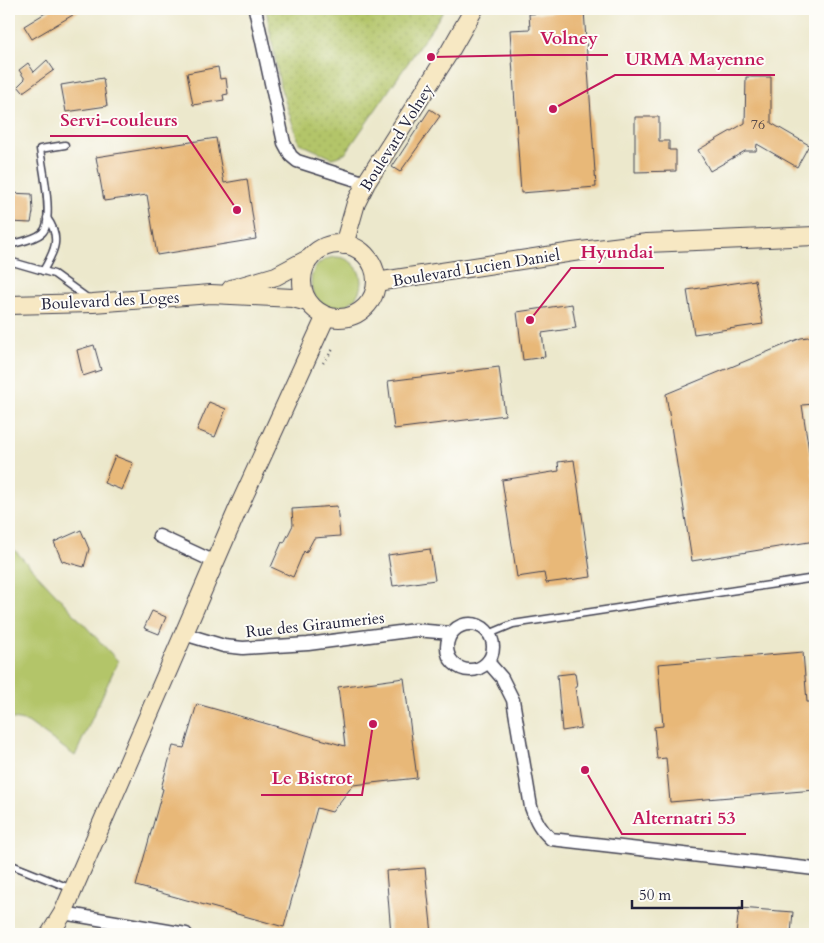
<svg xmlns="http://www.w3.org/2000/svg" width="824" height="943" font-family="Cardo,serif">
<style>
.grass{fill:#b3c569;stroke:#6a7452}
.garden{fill:url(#garden-dots);stroke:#6a7452}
.building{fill:#e8b878}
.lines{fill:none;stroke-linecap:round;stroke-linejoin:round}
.lane-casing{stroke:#404051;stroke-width:9}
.street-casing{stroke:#404051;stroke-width:15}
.secondary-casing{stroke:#404051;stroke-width:20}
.path{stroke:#404051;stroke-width:2.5;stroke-dasharray:1 4;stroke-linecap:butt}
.lane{stroke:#fff;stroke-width:6}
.street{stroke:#fff;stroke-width:12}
.secondary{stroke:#f7e8c3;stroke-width:18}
.labels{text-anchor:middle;stroke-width:4;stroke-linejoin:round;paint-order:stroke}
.number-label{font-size:14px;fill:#54484a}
.street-label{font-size:16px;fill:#22223b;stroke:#fdfcf7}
.leader{fill:none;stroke:#c2185b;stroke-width:2}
.callout-dot{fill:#c2185b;stroke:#fdfcf7;stroke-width:2}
.callout-label{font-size:18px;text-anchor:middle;font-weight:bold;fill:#c2185b;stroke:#fdfcf7;stroke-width:4;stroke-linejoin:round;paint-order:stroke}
</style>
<defs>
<pattern id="garden-dots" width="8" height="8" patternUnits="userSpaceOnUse" patternTransform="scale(1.25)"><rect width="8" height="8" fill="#b3c569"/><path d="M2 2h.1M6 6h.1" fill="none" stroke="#9aa95c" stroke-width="1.8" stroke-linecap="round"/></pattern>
</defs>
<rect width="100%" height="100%" fill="#fdfcf7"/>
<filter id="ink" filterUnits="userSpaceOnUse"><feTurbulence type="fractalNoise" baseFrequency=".02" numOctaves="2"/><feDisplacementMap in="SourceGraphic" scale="10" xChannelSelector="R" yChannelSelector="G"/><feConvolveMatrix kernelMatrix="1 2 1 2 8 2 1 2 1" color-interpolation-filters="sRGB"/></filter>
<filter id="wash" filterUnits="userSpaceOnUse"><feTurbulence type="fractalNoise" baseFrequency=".0096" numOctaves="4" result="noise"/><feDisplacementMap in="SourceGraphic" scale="20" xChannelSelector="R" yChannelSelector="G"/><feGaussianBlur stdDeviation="1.12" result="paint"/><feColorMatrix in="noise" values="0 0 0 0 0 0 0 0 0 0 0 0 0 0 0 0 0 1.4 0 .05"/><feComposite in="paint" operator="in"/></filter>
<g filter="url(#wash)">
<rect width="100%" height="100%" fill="#ece8cc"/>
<!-- grass -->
<g class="grass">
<circle cx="336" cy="282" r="25"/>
<polygon points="9,544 118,661 75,756 28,722 9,718"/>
</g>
<!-- garden -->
<polygon class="garden" points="266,9 445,9 345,154 332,158 299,143 280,86"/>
<g id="blocks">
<!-- building -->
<g class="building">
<polygon points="52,9 83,9 32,39 24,26"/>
<polygon points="584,10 596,187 521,193 510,30 530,29 529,14"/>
<polygon points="47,60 54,70 23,92 18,86 25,79 19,70 28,63 34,72"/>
<polygon points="218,67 220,79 226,78 228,94 223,95 224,100 193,105 187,73"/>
<polygon points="746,77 771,77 771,123 809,145 797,167 757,144 756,151 745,151 710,171 698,150 745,123"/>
<polygon points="103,78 107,106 66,112 61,85"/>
<polygon points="430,109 440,116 400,172 392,167"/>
<polygon points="635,117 659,117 659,141 669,141 669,150 676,150 676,171 635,172"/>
<polygon points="216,138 224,183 247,179 256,239 157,255 147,195 104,201 96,157"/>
<polygon points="9,193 32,194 33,212 31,223 9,222"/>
<polygon points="755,280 763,324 694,334 687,290"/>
<polygon points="572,304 576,328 542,333 545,357 523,360 517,312"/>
<polygon points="815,336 815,404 802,405 815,490 815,541 692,561 666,394 801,338"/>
<polygon points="94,345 101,370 83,376 77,350"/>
<polygon points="499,367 505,415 394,429 388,381"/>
<polygon points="209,402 226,409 215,437 197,430"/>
<polygon points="115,456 133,463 122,490 104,483"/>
<polygon points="574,460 591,577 546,583 544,573 517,577 502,480 559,471 558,462"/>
<polygon points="337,506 340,536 314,538 306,553 304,551 293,577 271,567 282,542 284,543 293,525 292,509"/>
<polygon points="81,530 89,549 84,567 62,561 54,542"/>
<polygon points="430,549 435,580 393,586 388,555"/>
<polygon points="152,611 166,617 159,634 144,628"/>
<polygon points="803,652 807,702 814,702 815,790 670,802 666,758 657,759 654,727 663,726 658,664"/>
<polygon points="575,673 577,687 575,687 581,728 562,731 557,675"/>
<polygon points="404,678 417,778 353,785 332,812 317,808 284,927 136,886 163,789 161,788 173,746 184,748 197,704 345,746 338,687"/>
<polygon points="425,868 432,934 391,934 386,871"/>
<polygon points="739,908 793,912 791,934 736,934"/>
</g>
</g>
</g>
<g filter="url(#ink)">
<use href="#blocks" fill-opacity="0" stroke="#404051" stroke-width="1"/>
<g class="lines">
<!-- lane casing -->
<g class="lane-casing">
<g id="lane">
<path d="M 9,245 C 19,242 34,240 42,233 C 55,222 42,165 40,149 L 65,145"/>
<polyline points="9,261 54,274 90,300"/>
<path d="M 43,271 C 54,252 62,238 47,218"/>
<polyline points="489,634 513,624 815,578"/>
<polyline points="9,864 72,889"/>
</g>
</g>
<!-- street casing -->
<g class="street-casing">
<g id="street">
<polyline points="255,9 284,143 291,156 297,161 366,183"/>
<polyline points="159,536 215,562"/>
<circle cx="470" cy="647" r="23"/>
<polyline points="184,634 224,646 243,648 308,644 415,630 451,633"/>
<path d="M 488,662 L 502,678 L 513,700 L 531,807 C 536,821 540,829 551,839 L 815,869"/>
<polyline points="63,913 186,934"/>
</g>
</g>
<!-- secondary casing -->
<g class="secondary-casing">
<g id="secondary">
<circle cx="339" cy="281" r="37"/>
<polyline points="344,245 356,203 366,183 450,51 474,9"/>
<polyline points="376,282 573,252 647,243 815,236"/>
<polyline points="231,289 276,276 310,258"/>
<polyline points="9,305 93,303 211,294 293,298 308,302"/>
<polyline points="50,934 63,913 237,511 326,316"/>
</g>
</g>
<!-- path -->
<polyline class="path" points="323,363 334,348"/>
<!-- lane -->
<use href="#lane" class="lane"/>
<!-- street -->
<use href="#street" class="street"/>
<!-- secondary -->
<use href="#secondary" class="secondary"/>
</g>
</g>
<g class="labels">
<!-- number labels -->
<g class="number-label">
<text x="758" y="129">76</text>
</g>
<!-- street labels -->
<g class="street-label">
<text transform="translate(396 137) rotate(-58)" y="6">Boulevard Volney</text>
<text transform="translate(476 267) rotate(-9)" y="6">Boulevard Lucien Daniel</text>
<text transform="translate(110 300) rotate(-3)" y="6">Boulevard des Loges</text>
<text transform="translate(315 624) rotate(-6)" y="6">Rue des Giraumeries</text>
</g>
</g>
<!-- callouts -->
<path class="leader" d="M431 57L530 55H608M553 109L615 75H775M237 210L187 136H50M530 320L571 268H664M373 724L362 795H261M585 770L622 834H746"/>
<g class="callout-dot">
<circle cx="431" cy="57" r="5"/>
<circle cx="553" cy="109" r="5"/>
<circle cx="237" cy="210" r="5"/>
<circle cx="530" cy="320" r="5"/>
<circle cx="373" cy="724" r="5"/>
<circle cx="585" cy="770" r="5"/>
</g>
<g class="callout-label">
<text x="569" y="44">Volney</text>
<text x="695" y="65">URMA Mayenne</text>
<text x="119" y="126">Servi-couleurs</text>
<text x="617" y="258">Hyundai</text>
<text x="312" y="784">Le Bistrot</text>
<text x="684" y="824">Alternatri 53</text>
</g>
<!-- margin -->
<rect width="824" height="943" fill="none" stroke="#fdfcf7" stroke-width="30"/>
<!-- scale -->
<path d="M632 900v8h110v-8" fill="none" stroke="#22223b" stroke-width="2.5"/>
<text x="639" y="900" font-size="15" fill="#22223b" stroke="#fdfcf7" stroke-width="4" paint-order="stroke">50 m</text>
</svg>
